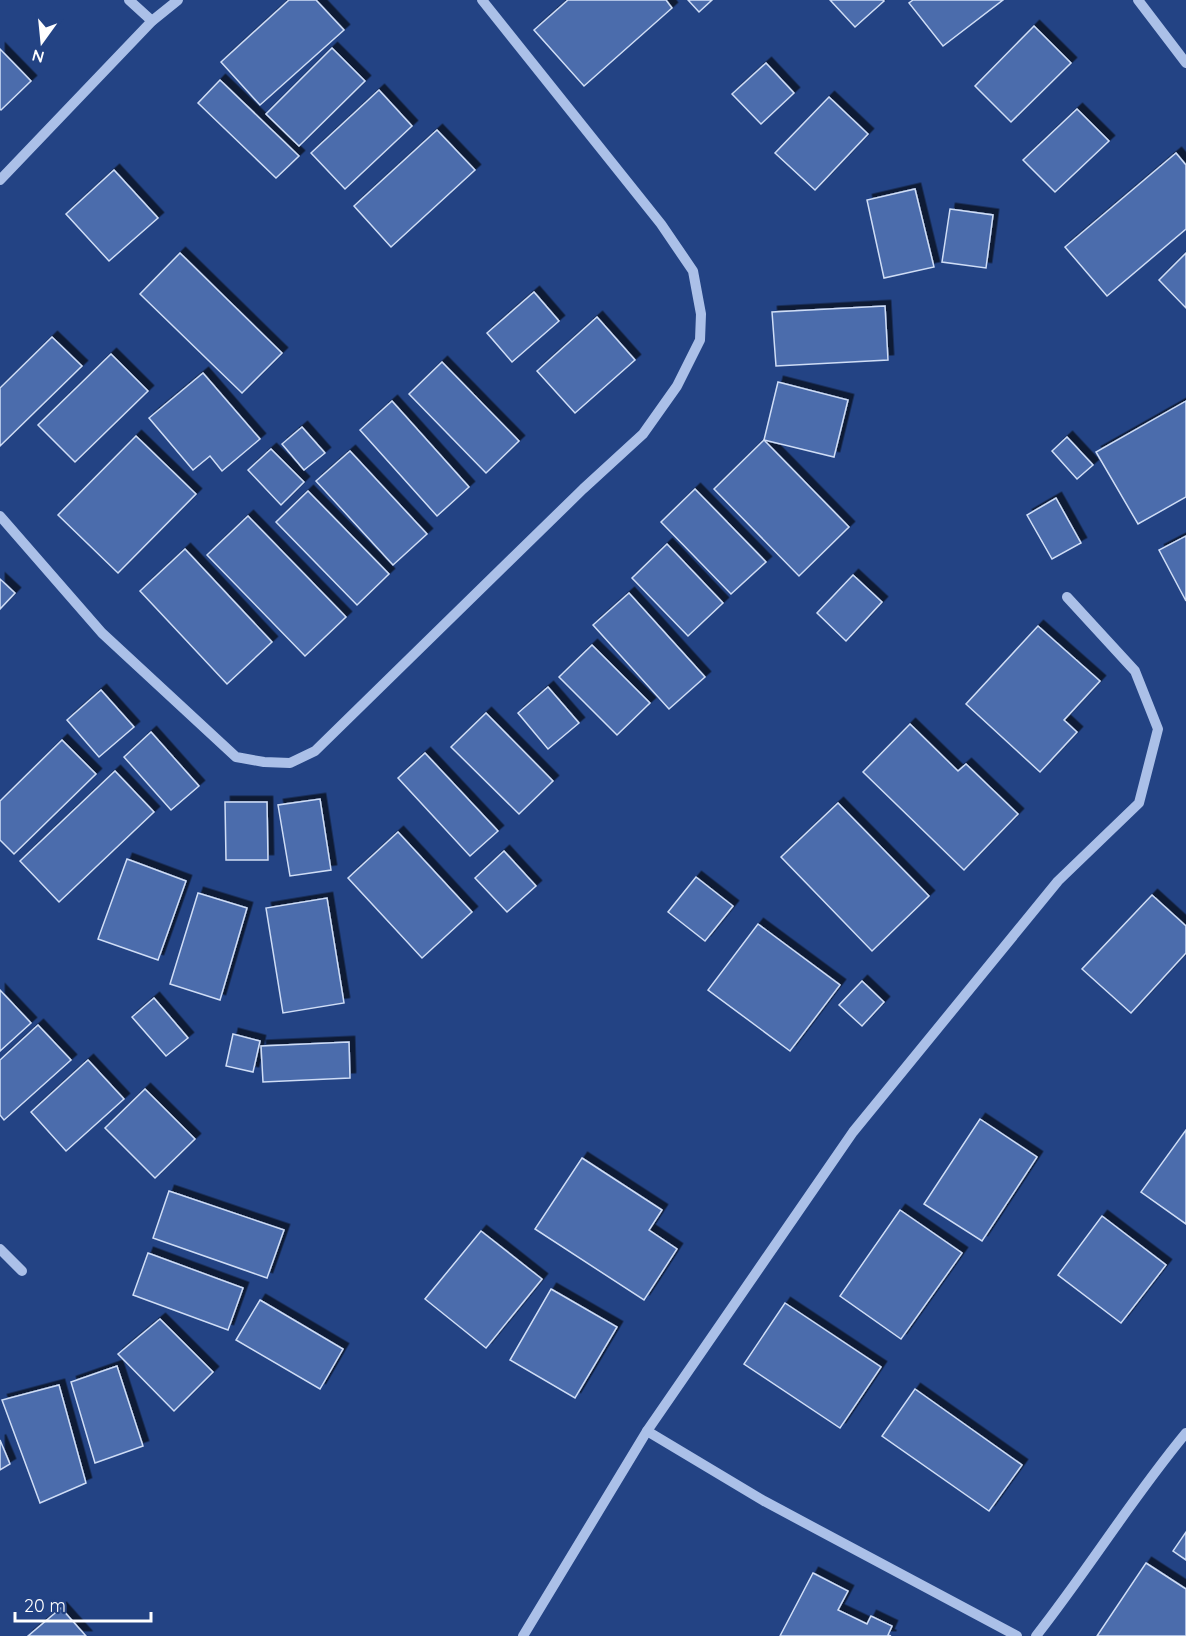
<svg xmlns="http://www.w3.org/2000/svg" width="1186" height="1636" font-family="Quicksand,sans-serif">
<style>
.building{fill:#4b6cac;stroke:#cfddf6;stroke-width:1.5;filter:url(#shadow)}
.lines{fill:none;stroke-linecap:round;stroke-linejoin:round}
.minor{stroke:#abc0e8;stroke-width:10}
</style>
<defs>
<filter id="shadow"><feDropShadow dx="5.5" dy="-5.5" stdDeviation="0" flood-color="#0009"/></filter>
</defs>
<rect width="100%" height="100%" fill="#234384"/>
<!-- building -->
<g class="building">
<polygon points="289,0 316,0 344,30 260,105 221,62"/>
<polygon points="568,0 666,0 672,8 584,86 534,30"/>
<polygon points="688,0 712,0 699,12"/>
<polygon points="830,0 883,0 884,1 855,27"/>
<polygon points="913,0 1003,0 943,46 909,3"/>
<polygon points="1034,26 1071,63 1011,122 975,86"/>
<polygon points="332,48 365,81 299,146 266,114"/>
<polygon points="0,49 31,81 1,110 0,109"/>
<polygon points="766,63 794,93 761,124 732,94"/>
<polygon points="220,80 299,156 276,178 198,103"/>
<polygon points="379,90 412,126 345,189 311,153"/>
<polygon points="829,97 868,134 815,190 775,153"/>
<polygon points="1077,109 1109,141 1055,192 1023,160"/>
<polygon points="437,130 475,170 391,247 354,206"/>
<polygon points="1176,153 1186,165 1186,229 1107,296 1065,247"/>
<polygon points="114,170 158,218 109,261 66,214"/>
<polygon points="915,189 934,267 884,278 867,200"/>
<polygon points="950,209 993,215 986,268 942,262"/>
<polygon points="180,253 282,353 242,393 140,294"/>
<polygon points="1186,253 1186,308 1159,280"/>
<polygon points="534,292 559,321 512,362 487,333"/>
<polygon points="885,306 888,360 776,366 772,312"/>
<polygon points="597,317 635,360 575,413 537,371"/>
<polygon points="52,337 82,366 0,446 0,388"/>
<polygon points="111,354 148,391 75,462 38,425"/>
<polygon points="442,362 519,441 486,473 409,394"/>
<polygon points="203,373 260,439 222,471 210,456 193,470 149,418"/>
<polygon points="778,382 848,400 834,457 764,440"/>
<polygon points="392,401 469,487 437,516 360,430"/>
<polygon points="1186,401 1186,497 1138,524 1096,452"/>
<polygon points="302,427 325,453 304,470 282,444"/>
<polygon points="136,436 196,494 118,573 58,515"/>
<polygon points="1067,437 1093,465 1077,479 1052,451"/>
<polygon points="764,440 849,527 799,576 714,489"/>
<polygon points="271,449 304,482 281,505 248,470"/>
<polygon points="350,451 427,534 393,565 316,481"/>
<polygon points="695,489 766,562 731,594 661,522"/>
<polygon points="308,491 389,574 357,605 276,522"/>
<polygon points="1056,498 1081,543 1052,559 1027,515"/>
<polygon points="248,516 346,617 305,656 207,555"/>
<polygon points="1186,536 1186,601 1159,550"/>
<polygon points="667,544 723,603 688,636 632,578"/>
<polygon points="185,549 272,642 227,684 140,591"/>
<polygon points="853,575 882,602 846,641 817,613"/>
<polygon points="0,579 15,593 0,609"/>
<polygon points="629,593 705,677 669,709 593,625"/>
<polygon points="1038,626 1100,681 1064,720 1077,732 1040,772 966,704"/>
<polygon points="592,645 650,703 617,735 559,677"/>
<polygon points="548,687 579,723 548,749 518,713"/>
<polygon points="101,690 134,727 99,757 67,720"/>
<polygon points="486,713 553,781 519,814 451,747"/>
<polygon points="910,724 958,771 966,764 1018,814 964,870 863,772"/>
<polygon points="151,732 199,786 171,810 124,757"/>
<polygon points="62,740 96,774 14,854 0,840 0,801"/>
<polygon points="425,753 498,831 470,856 398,778"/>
<polygon points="115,771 154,812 59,902 20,861"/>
<polygon points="320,799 331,870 290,876 278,805"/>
<polygon points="225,802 267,802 268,860 226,860"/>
<polygon points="838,803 929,896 872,951 781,857"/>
<polygon points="398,832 472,912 422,958 348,878"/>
<polygon points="504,851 536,886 507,912 475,878"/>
<polygon points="127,859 186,881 158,960 98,939"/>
<polygon points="696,877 733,906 705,941 668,912"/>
<polygon points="198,893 247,908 220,1000 170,984"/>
<polygon points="1152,895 1186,926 1186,953 1131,1013 1082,969"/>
<polygon points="327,898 344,1003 283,1013 266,908"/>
<polygon points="758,924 840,985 790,1051 708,990"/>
<polygon points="862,981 884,1002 862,1026 839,1005"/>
<polygon points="0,990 31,1023 0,1051"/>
<polygon points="154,998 188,1038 166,1056 132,1017"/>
<polygon points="38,1025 71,1060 4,1120 0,1115 0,1060"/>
<polygon points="233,1034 260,1041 253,1072 226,1066"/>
<polygon points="349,1042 350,1078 263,1082 261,1046"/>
<polygon points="88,1060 124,1099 66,1151 31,1112"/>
<polygon points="145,1089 195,1139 155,1178 105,1128"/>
<polygon points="980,1119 1037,1157 982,1241 924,1204"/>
<polygon points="1186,1130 1186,1224 1141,1192"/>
<polygon points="582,1158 662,1210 649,1230 677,1249 644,1300 535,1229"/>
<polygon points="169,1191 284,1230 267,1278 153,1238"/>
<polygon points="900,1210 962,1253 901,1339 840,1296"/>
<polygon points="1102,1216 1166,1265 1121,1323 1058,1275"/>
<polygon points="481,1231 542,1279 486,1348 425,1299"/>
<polygon points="148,1253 243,1288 228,1330 133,1295"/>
<polygon points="551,1289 617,1327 575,1398 510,1360"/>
<polygon points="260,1300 343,1349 320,1389 236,1340"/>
<polygon points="785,1303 881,1367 840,1428 744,1364"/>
<polygon points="160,1319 213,1372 174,1411 118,1354"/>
<polygon points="117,1366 143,1446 95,1463 71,1382"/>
<polygon points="59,1385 86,1483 40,1503 2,1400"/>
<polygon points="915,1389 1022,1465 989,1511 882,1436"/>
<polygon points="0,1440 10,1464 0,1470"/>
<polygon points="1186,1532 1186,1560 1173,1551"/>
<polygon points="1146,1563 1186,1589 1186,1636 1097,1636"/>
<polygon points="813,1573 848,1591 838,1610 867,1624 871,1616 892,1626 888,1635 891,1636 780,1636"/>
<polygon points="61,1608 86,1636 28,1636"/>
</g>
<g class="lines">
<!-- minor -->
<g class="minor">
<polyline points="129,0 152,21"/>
<polyline points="1138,0 1186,63"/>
<polyline points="0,180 152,21 178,0"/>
<polyline points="0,516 102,633 236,757 264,762 290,763 315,751 583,489 643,434 677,386 700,340 701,314 693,271 661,224 482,0"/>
<polyline points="0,1249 22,1271"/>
<polyline points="647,1431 764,1501 1017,1636"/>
<polyline points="523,1636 647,1431 853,1132 1058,881 1139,803 1158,729 1135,671 1067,597"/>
<path d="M 1036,1636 C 1088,1570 1132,1498 1186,1433"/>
</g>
</g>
<!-- north arrow -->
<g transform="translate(42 42) rotate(195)" stroke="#234384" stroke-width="4.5" paint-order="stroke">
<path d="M0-4.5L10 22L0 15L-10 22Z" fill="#ffffff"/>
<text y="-9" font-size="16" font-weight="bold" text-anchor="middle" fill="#ffffff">N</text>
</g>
<!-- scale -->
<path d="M15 1612v9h136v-9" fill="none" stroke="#ffffff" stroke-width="3"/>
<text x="24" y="1612" font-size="18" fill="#ffffff" stroke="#234384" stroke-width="4.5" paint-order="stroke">20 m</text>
</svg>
